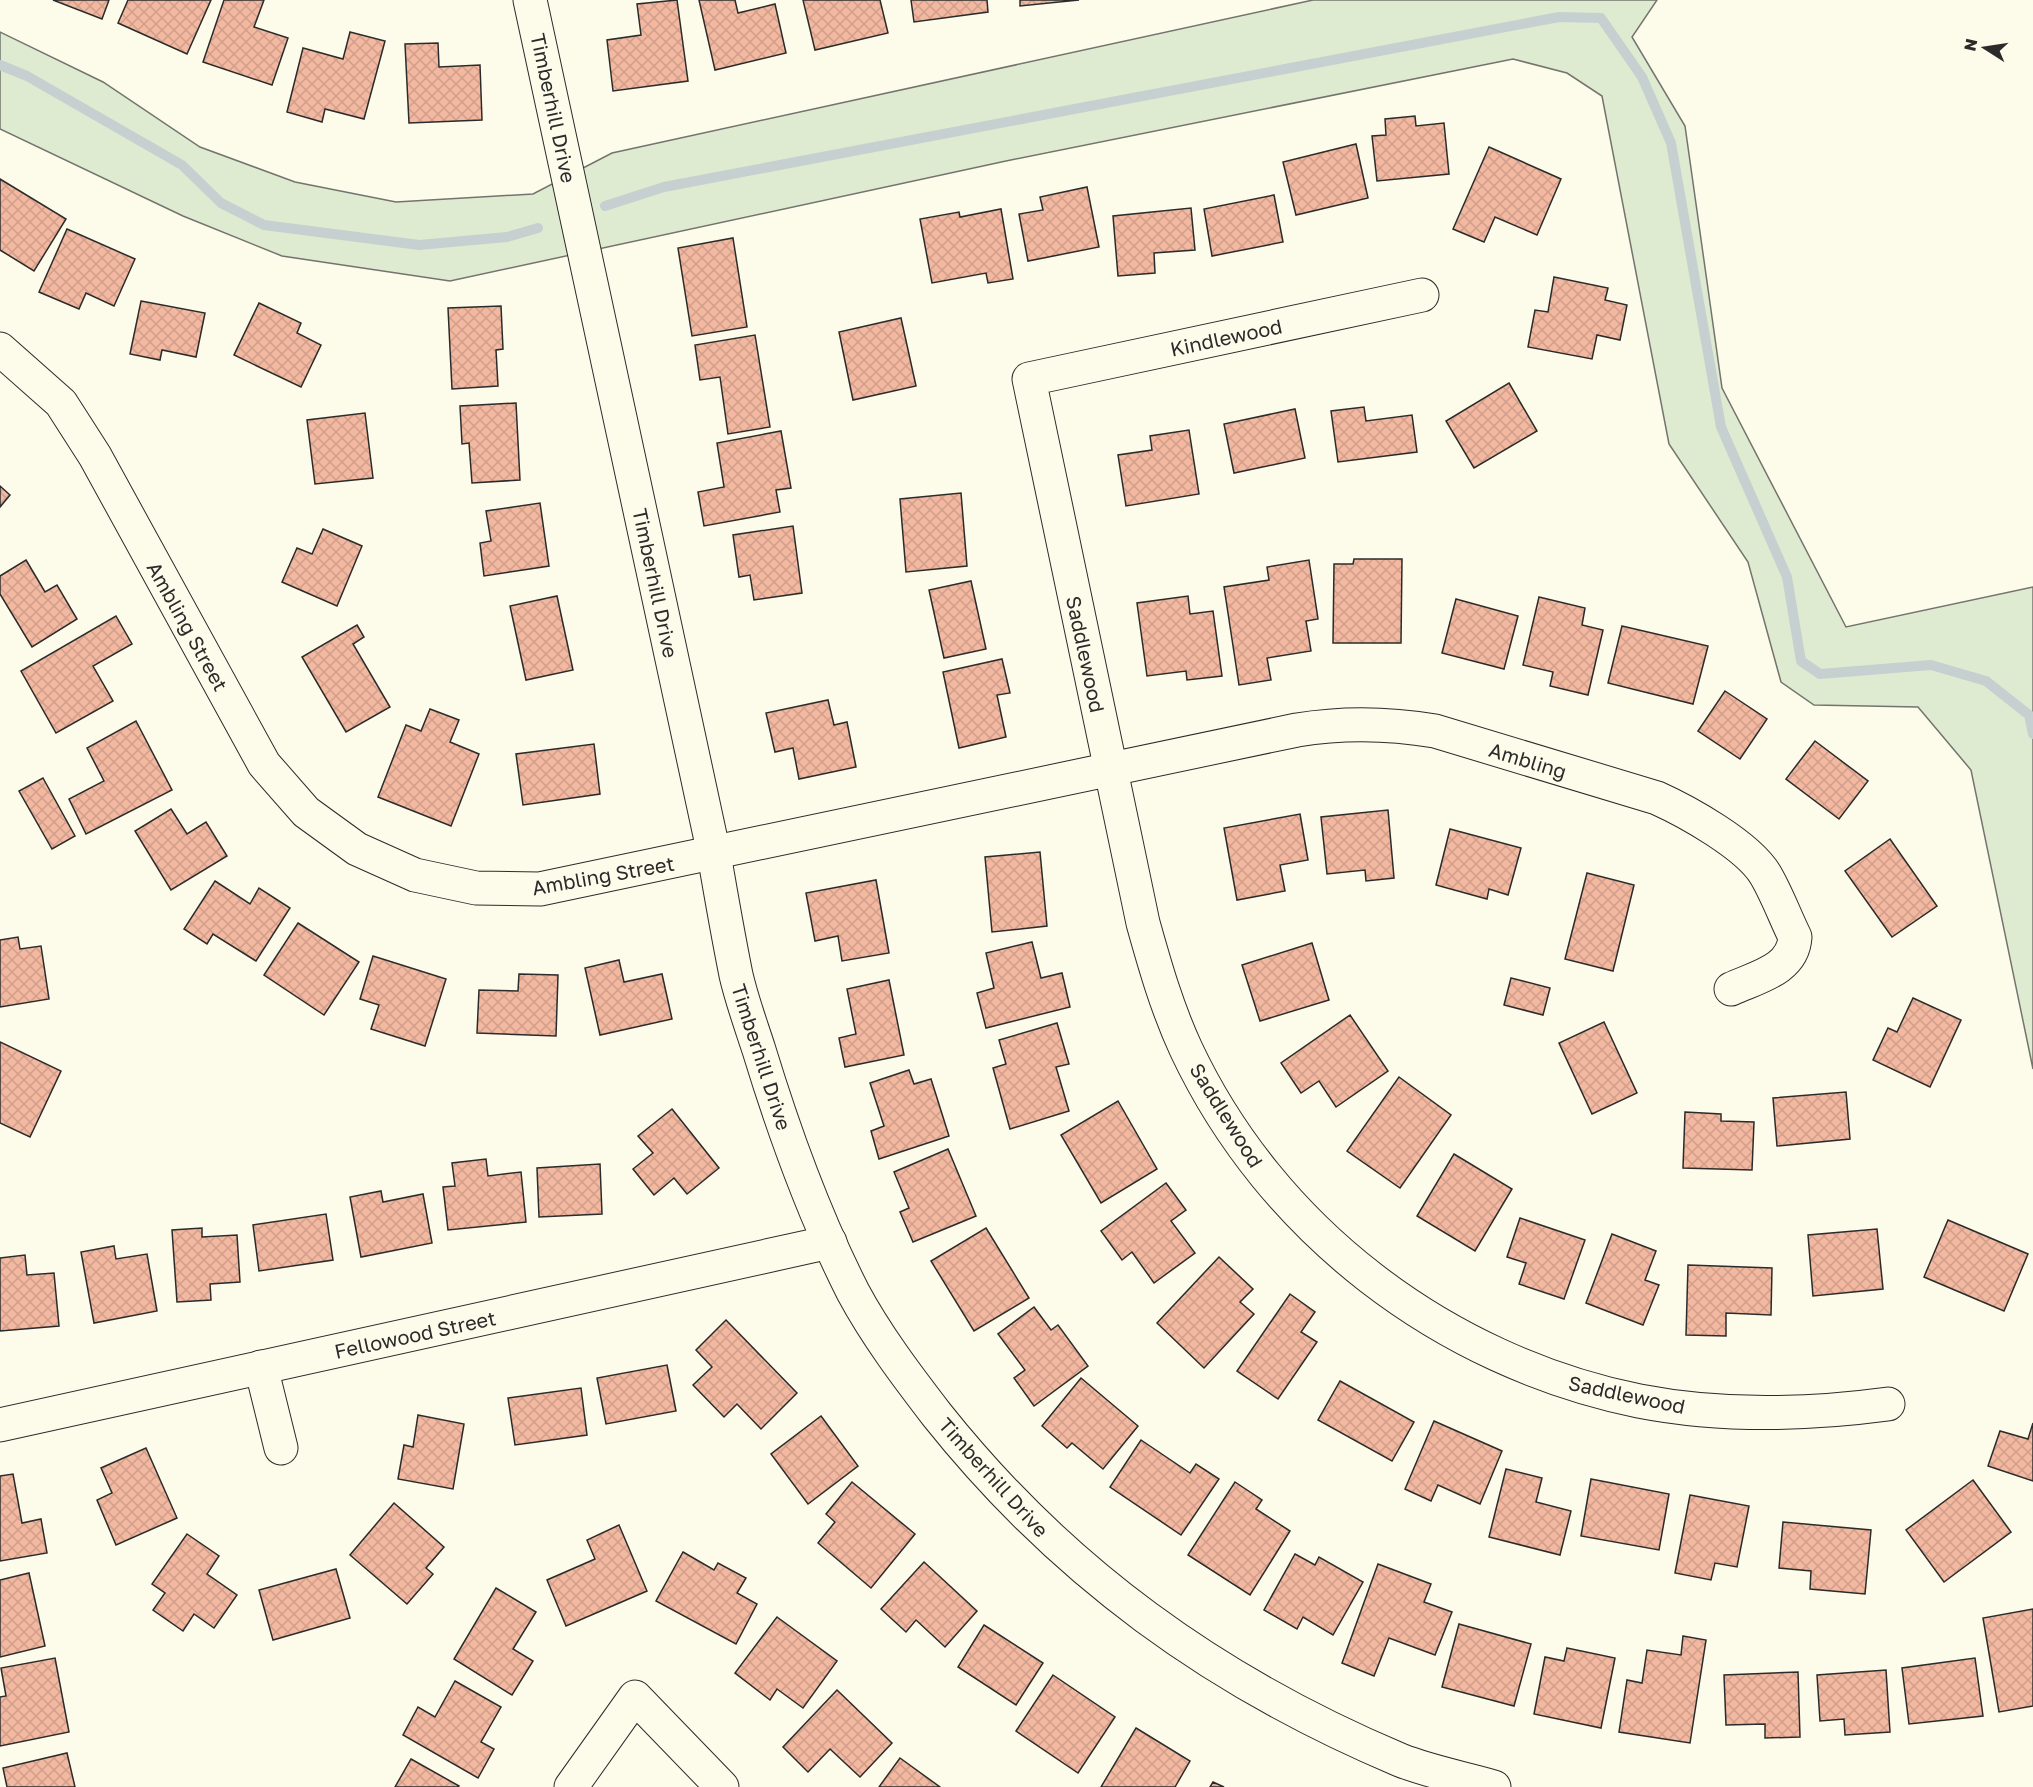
<svg xmlns="http://www.w3.org/2000/svg" width="2033" height="1787" viewBox="0 0 2033 1787" font-family="'Golos Text',sans-serif">
<defs>
<pattern id="building-cross-hatch" width="8" height="8" patternUnits="userSpaceOnUse" patternTransform="scale(1.5)"><rect width="8" height="8" fill="#f2b8a0"/><path d="M0 0l8 8M0 8l8-8" fill="none" stroke="#d09e8a"/></pattern>
</defs>
<rect width="100%" height="100%" fill="#fdfbea"/>
<polygon fill="#deebd1" stroke="#74746e" stroke-width="1.5" points="1313,0 1657,0 1632,37 1685,126 1722,388 1846,627 2033,587 2033,1069 1971,770 1918,707 1814,705 1781,682 1748,562 1669,444 1602,96 1567,73 1513,59 1006,161 450,281 282,256 183,216 0,129 0,32 103,82 200,147 295,182 396,202 533,194 612,153"/>
<g fill="none" stroke-linecap="round" stroke-linejoin="round">
<g stroke="#c7d0d0" stroke-width="10">
<polyline points="0,65 27,76 182,165 221,203 264,225 419,245 507,237 538,228"/>
<polyline points="605,206 664,187 1559,17 1601,18 1642,77 1671,143 1721,427 1787,577 1801,661 1820,674 1931,665 1986,681 2029,715 2033,734"/>
</g>
</g>
<g fill="url(#building-cross-hatch)" stroke="#2b2b2b" stroke-width="1.5">
<polygon points="53,0 109,0 102,19"/>
<polygon points="128,0 211,0 187,54 118,23"/>
<polygon points="224,0 264,0 254,27 288,38 272,85 203,62"/>
<polygon points="677,0 688,81 613,91 607,40 641,35 637,4"/>
<polygon points="699,0 735,0 738,13 775,4 786,53 715,70"/>
<polygon points="803,0 880,0 888,33 815,50"/>
<polygon points="911,0 987,0 988,12 914,22"/>
<polygon points="1020,0 1079,0 1020,6"/>
<polygon points="350,32 385,41 364,119 325,109 322,122 287,112 303,48 343,59"/>
<polygon points="438,43 439,67 480,65 482,120 409,123 405,44"/>
<polygon points="1415,116 1416,126 1444,123 1449,174 1377,181 1372,136 1386,135 1385,119"/>
<polygon points="1356,144 1368,198 1296,215 1283,162"/>
<polygon points="1489,147 1561,179 1537,235 1495,217 1484,242 1453,229"/>
<polygon points="0,179 66,219 34,271 0,250"/>
<polygon points="1087,187 1099,247 1028,261 1019,214 1043,210 1040,197"/>
<polygon points="1274,195 1283,242 1212,256 1204,209"/>
<polygon points="1191,208 1195,250 1154,253 1155,273 1118,276 1113,216"/>
<polygon points="1001,209 1013,279 988,283 986,273 932,283 920,219 959,212 960,217"/>
<polygon points="67,229 135,259 114,306 86,293 79,309 39,292"/>
<polygon points="733,238 747,327 692,336 678,248"/>
<polygon points="1554,277 1608,288 1605,300 1627,305 1620,340 1597,335 1592,359 1528,347 1535,310 1548,312"/>
<polygon points="141,301 205,313 196,357 162,350 160,360 130,354"/>
<polygon points="259,303 301,323 297,333 321,345 301,387 234,355"/>
<polygon points="501,306 503,349 496,350 498,386 452,389 448,308"/>
<polygon points="901,318 916,386 853,400 839,332"/>
<polygon points="755,335 770,427 728,434 720,377 700,380 695,345"/>
<polygon points="1509,383 1537,431 1474,468 1446,421"/>
<polygon points="516,403 520,480 472,483 469,443 462,444 460,406"/>
<polygon points="1364,407 1366,421 1412,415 1417,452 1338,462 1331,411"/>
<polygon points="1295,409 1305,458 1234,473 1224,424"/>
<polygon points="365,413 373,478 315,484 307,420"/>
<polygon points="1189,430 1199,494 1126,506 1118,455 1152,450 1150,436"/>
<polygon points="781,431 791,488 776,490 780,512 704,526 698,492 724,487 717,443"/>
<polygon points="0,486 10,495 0,507"/>
<polygon points="961,493 967,566 906,572 900,499"/>
<polygon points="540,503 549,566 484,576 480,543 491,541 486,511"/>
<polygon points="793,526 802,593 754,600 750,575 739,577 733,535"/>
<polygon points="323,529 362,546 337,606 282,582 297,548 312,554"/>
<polygon points="1354,559 1402,559 1401,643 1333,643 1334,564 1353,564"/>
<polygon points="26,560 45,592 57,585 77,619 32,647 0,594 0,576"/>
<polygon points="1309,560 1318,619 1306,621 1311,651 1267,658 1271,680 1239,685 1224,587 1269,580 1267,567"/>
<polygon points="971,581 986,649 944,658 929,590"/>
<polygon points="557,596 573,670 526,680 510,606"/>
<polygon points="1188,596 1190,614 1213,611 1222,676 1187,680 1186,671 1147,676 1137,603"/>
<polygon points="1539,597 1585,608 1582,625 1603,630 1588,695 1550,686 1553,672 1523,665"/>
<polygon points="1456,599 1518,616 1504,669 1442,653"/>
<polygon points="116,616 132,644 93,666 113,701 56,733 21,671"/>
<polygon points="357,625 364,637 353,644 390,707 346,732 302,657"/>
<polygon points="1622,626 1708,646 1693,704 1608,683"/>
<polygon points="1002,659 1010,693 997,695 1006,737 959,748 943,672"/>
<polygon points="1725,691 1767,719 1740,759 1698,731"/>
<polygon points="828,700 834,725 847,722 856,767 799,779 793,748 775,752 766,713"/>
<polygon points="430,709 459,720 450,742 479,754 451,826 378,797 406,725 421,731"/>
<polygon points="136,721 172,790 86,834 69,799 104,781 87,748"/>
<polygon points="1815,741 1868,781 1839,819 1786,779"/>
<polygon points="594,744 600,794 523,805 516,754"/>
<polygon points="43,778 75,836 52,849 19,791"/>
<polygon points="171,809 187,834 206,822 227,856 171,890 135,831"/>
<polygon points="1388,810 1394,878 1366,881 1365,870 1327,874 1321,817"/>
<polygon points="1300,814 1308,860 1280,865 1285,891 1237,900 1224,828"/>
<polygon points="1450,829 1521,848 1508,895 1489,889 1487,899 1436,885"/>
<polygon points="1890,839 1937,906 1892,937 1845,871"/>
<polygon points="1040,852 1047,926 992,932 985,857"/>
<polygon points="1587,873 1634,885 1613,971 1565,959"/>
<polygon points="876,880 889,953 842,961 838,936 815,941 806,893"/>
<polygon points="215,881 250,904 259,888 290,908 256,961 213,934 207,944 184,929"/>
<polygon points="298,923 359,962 324,1015 264,975"/>
<polygon points="18,937 20,949 41,946 49,999 0,1007 0,940"/>
<polygon points="1032,942 1041,978 1062,973 1070,1007 986,1028 977,993 994,988 986,953"/>
<polygon points="1312,943 1329,1000 1260,1021 1242,965"/>
<polygon points="373,956 446,979 425,1046 371,1029 379,1005 360,999"/>
<polygon points="619,960 624,982 662,974 672,1019 600,1035 585,968"/>
<polygon points="519,974 558,975 556,1036 477,1033 479,990 518,991"/>
<polygon points="1511,978 1550,988 1543,1015 1504,1005"/>
<polygon points="889,980 904,1055 845,1067 839,1038 856,1034 847,989"/>
<polygon points="1913,998 1961,1020 1930,1087 1873,1060 1888,1028 1897,1032"/>
<polygon points="1350,1015 1388,1071 1336,1107 1319,1081 1301,1093 1281,1063"/>
<polygon points="1604,1022 1637,1093 1592,1114 1559,1043"/>
<polygon points="1057,1023 1069,1064 1056,1067 1069,1111 1010,1129 993,1068 1006,1064 999,1040"/>
<polygon points="0,1042 61,1071 30,1137 0,1123"/>
<polygon points="909,1070 914,1084 931,1079 949,1136 879,1159 871,1131 884,1126 870,1083"/>
<polygon points="1399,1077 1451,1115 1400,1188 1347,1151"/>
<polygon points="1846,1092 1850,1139 1777,1146 1773,1098"/>
<polygon points="1118,1101 1157,1169 1101,1203 1061,1135"/>
<polygon points="672,1109 719,1168 687,1194 674,1178 654,1195 633,1169 653,1153 638,1136"/>
<polygon points="1685,1112 1721,1114 1721,1121 1754,1122 1752,1170 1683,1168"/>
<polygon points="948,1149 976,1216 913,1242 900,1212 909,1208 894,1172"/>
<polygon points="1454,1154 1512,1189 1475,1251 1417,1216"/>
<polygon points="486,1159 488,1176 521,1172 526,1222 448,1230 443,1187 455,1186 452,1163"/>
<polygon points="600,1164 602,1214 539,1217 537,1168"/>
<polygon points="1166,1183 1186,1210 1171,1221 1195,1253 1154,1283 1132,1252 1122,1260 1101,1231"/>
<polygon points="381,1191 383,1202 423,1194 432,1243 361,1257 350,1197"/>
<polygon points="326,1214 333,1260 259,1271 253,1225"/>
<polygon points="1520,1218 1585,1240 1564,1299 1519,1284 1526,1263 1507,1257"/>
<polygon points="1948,1220 2028,1254 2004,1311 1924,1277"/>
<polygon points="202,1228 202,1237 237,1235 240,1282 210,1284 211,1300 177,1302 172,1230"/>
<polygon points="986,1228 1029,1298 974,1331 931,1261"/>
<polygon points="1877,1229 1883,1289 1813,1296 1808,1235"/>
<polygon points="1612,1234 1656,1251 1645,1280 1659,1285 1643,1325 1586,1303"/>
<polygon points="114,1246 116,1259 147,1254 157,1311 94,1323 81,1252"/>
<polygon points="25,1255 27,1275 54,1273 59,1326 0,1331 0,1258"/>
<polygon points="1219,1257 1253,1289 1240,1302 1254,1314 1204,1368 1157,1323"/>
<polygon points="1688,1265 1772,1268 1771,1315 1726,1313 1726,1336 1686,1335"/>
<polygon points="1290,1294 1315,1312 1301,1332 1317,1342 1278,1399 1237,1371"/>
<polygon points="1034,1307 1051,1330 1058,1325 1088,1366 1034,1406 1014,1378 1025,1370 998,1334"/>
<polygon points="726,1320 797,1393 761,1429 737,1404 724,1417 693,1385 712,1367 696,1350"/>
<polygon points="667,1365 676,1411 606,1424 597,1378"/>
<polygon points="1081,1378 1138,1426 1103,1469 1072,1443 1067,1448 1042,1426"/>
<polygon points="1340,1381 1414,1422 1392,1461 1318,1420"/>
<polygon points="581,1388 587,1435 515,1445 508,1398"/>
<polygon points="418,1415 464,1424 453,1489 398,1479 404,1445 413,1447"/>
<polygon points="821,1416 858,1466 808,1504 771,1454"/>
<polygon points="1434,1421 1502,1451 1480,1504 1438,1485 1431,1501 1405,1489"/>
<polygon points="2033,1423 2033,1481 1988,1466 2000,1431 2028,1439"/>
<polygon points="1141,1440 1190,1473 1196,1464 1219,1479 1181,1535 1110,1487"/>
<polygon points="146,1448 177,1518 116,1545 97,1500 112,1493 101,1468"/>
<polygon points="1506,1469 1542,1478 1536,1502 1571,1511 1560,1555 1489,1537"/>
<polygon points="13,1474 22,1523 41,1519 47,1553 0,1561 0,1476"/>
<polygon points="1591,1479 1669,1494 1659,1550 1581,1536"/>
<polygon points="1973,1480 2011,1532 1944,1582 1906,1530"/>
<polygon points="852,1482 915,1534 871,1588 818,1543 835,1522 826,1514"/>
<polygon points="1235,1482 1262,1500 1256,1509 1290,1531 1250,1595 1188,1555"/>
<polygon points="1690,1495 1749,1506 1737,1567 1715,1563 1711,1580 1675,1573"/>
<polygon points="394,1503 444,1547 426,1568 433,1574 407,1604 350,1555"/>
<polygon points="1783,1522 1871,1530 1865,1594 1810,1589 1811,1571 1779,1568"/>
<polygon points="619,1525 647,1591 566,1626 547,1580 595,1559 587,1540"/>
<polygon points="187,1534 219,1556 207,1574 237,1595 214,1628 194,1614 183,1631 153,1610 165,1593 152,1584"/>
<polygon points="683,1552 714,1570 718,1563 746,1578 737,1593 757,1604 736,1644 656,1601"/>
<polygon points="1295,1554 1315,1565 1319,1557 1363,1582 1333,1635 1303,1617 1297,1629 1264,1610"/>
<polygon points="924,1562 977,1611 945,1647 916,1620 906,1632 881,1609"/>
<polygon points="1378,1564 1431,1584 1424,1602 1452,1612 1435,1655 1389,1638 1374,1676 1342,1663"/>
<polygon points="336,1569 350,1618 273,1640 259,1590"/>
<polygon points="29,1573 45,1646 0,1657 0,1580"/>
<polygon points="496,1588 536,1612 513,1649 533,1661 512,1695 454,1659"/>
<polygon points="2033,1609 2033,1706 1999,1712 1983,1618"/>
<polygon points="777,1617 837,1661 803,1708 777,1689 770,1700 735,1673"/>
<polygon points="1459,1624 1531,1644 1514,1706 1442,1687"/>
<polygon points="984,1625 1043,1663 1016,1705 958,1667"/>
<polygon points="1683,1636 1706,1640 1690,1743 1619,1732 1627,1680 1642,1683 1647,1650 1681,1655"/>
<polygon points="1567,1648 1615,1658 1601,1728 1534,1714 1545,1657 1564,1661"/>
<polygon points="55,1658 69,1732 0,1746 0,1697 6,1696 1,1668"/>
<polygon points="1975,1658 1983,1716 1909,1724 1902,1668"/>
<polygon points="1886,1670 1890,1732 1845,1735 1844,1719 1820,1721 1817,1675"/>
<polygon points="1798,1672 1800,1737 1765,1738 1765,1724 1726,1725 1724,1675"/>
<polygon points="1053,1675 1115,1717 1078,1773 1016,1731"/>
<polygon points="455,1681 501,1707 481,1742 494,1749 478,1778 403,1735 418,1707 435,1717"/>
<polygon points="837,1690 892,1743 860,1777 830,1749 808,1772 783,1747"/>
<polygon points="1136,1728 1190,1761 1175,1787 1101,1787"/>
<polygon points="67,1753 75,1787 7,1787 3,1768"/>
<polygon points="900,1758 940,1787 879,1787"/>
<polygon points="411,1759 459,1786 458,1787 395,1787"/>
<polygon points="1213,1782 1224,1787 1210,1787"/>
</g>
<g fill="none" stroke-linecap="round" stroke-linejoin="round">
<defs>
<g id="minor">
<path d="M 530,0 L 714,854 C 721,895 728,935 736,975 C 742,1001 751,1025 759,1050 C 784,1132 814,1215 853,1292 C 876,1335 907,1376 937,1415 C 1062,1572 1215,1682 1400,1760 C 1430,1772 1463,1778 1494,1787"/>
<path d="M 1422,295 L 1029,379 L 1143,923 C 1155,966 1167,1008 1186,1049 C 1271,1230 1443,1361 1639,1401 C 1721,1417 1806,1415 1888,1404"/>
<path d="M 0,349 L 61,403 L 95,456 L 264,764 L 306,812 L 357,849 L 415,875 L 476,888 L 540,889 L 1297,730 C 1345,722 1388,723 1435,731 L 1657,798 C 1688,812 1747,845 1765,874 C 1777,894 1785,917 1795,937 C 1793,970 1757,977 1731,989"/>
<polyline points="261,1367 281,1448"/>
<polyline points="0,1425 830,1242"/>
<polyline points="571,1787 635,1697 722,1787"/>
</g>
</defs>
<use href="#minor" stroke="#2b2b2b" stroke-width="35"/>
<use href="#minor" stroke="#fdfbea" stroke-width="33"/>
</g>
<g text-anchor="middle" dominant-baseline="central" stroke-width="4.5" stroke-linejoin="round" paint-order="stroke">
<g font-size="20" fill="#2b2b2b" stroke="#fdfbea">
<text transform="translate(554 108) rotate(78)">Timberhill Drive</text>
<text transform="translate(1226 337) rotate(-12)">Kindlewood</text>
<text transform="translate(656 583) rotate(78)">Timberhill Drive</text>
<text transform="translate(188 626) rotate(61)">Ambling Street</text>
<text transform="translate(1086 654) rotate(78)">Saddlewood</text>
<text transform="translate(1528 760) rotate(17)">Ambling</text>
<text transform="translate(603 875) rotate(-10)">Ambling Street</text>
<text transform="translate(762 1057) rotate(72)">Timberhill Drive</text>
<text transform="translate(1227 1115) rotate(58)">Saddlewood</text>
<text transform="translate(415 1334) rotate(-12)">Fellowood Street</text>
<text transform="translate(1627 1394) rotate(12)">Saddlewood</text>
<text transform="translate(994 1477) rotate(48)">Timberhill Drive</text>
</g>
</g>
<g transform="translate(1985 48) rotate(282)" stroke="#fdfbea" stroke-width="4.5" paint-order="stroke">
<path d="M0-4.5L10 22L0 15L-10 22Z" fill="#2b2b2b"/>
<text y="-9" font-size="16" font-weight="bold" text-anchor="middle" fill="#2b2b2b">N</text>
</g>
</svg>
